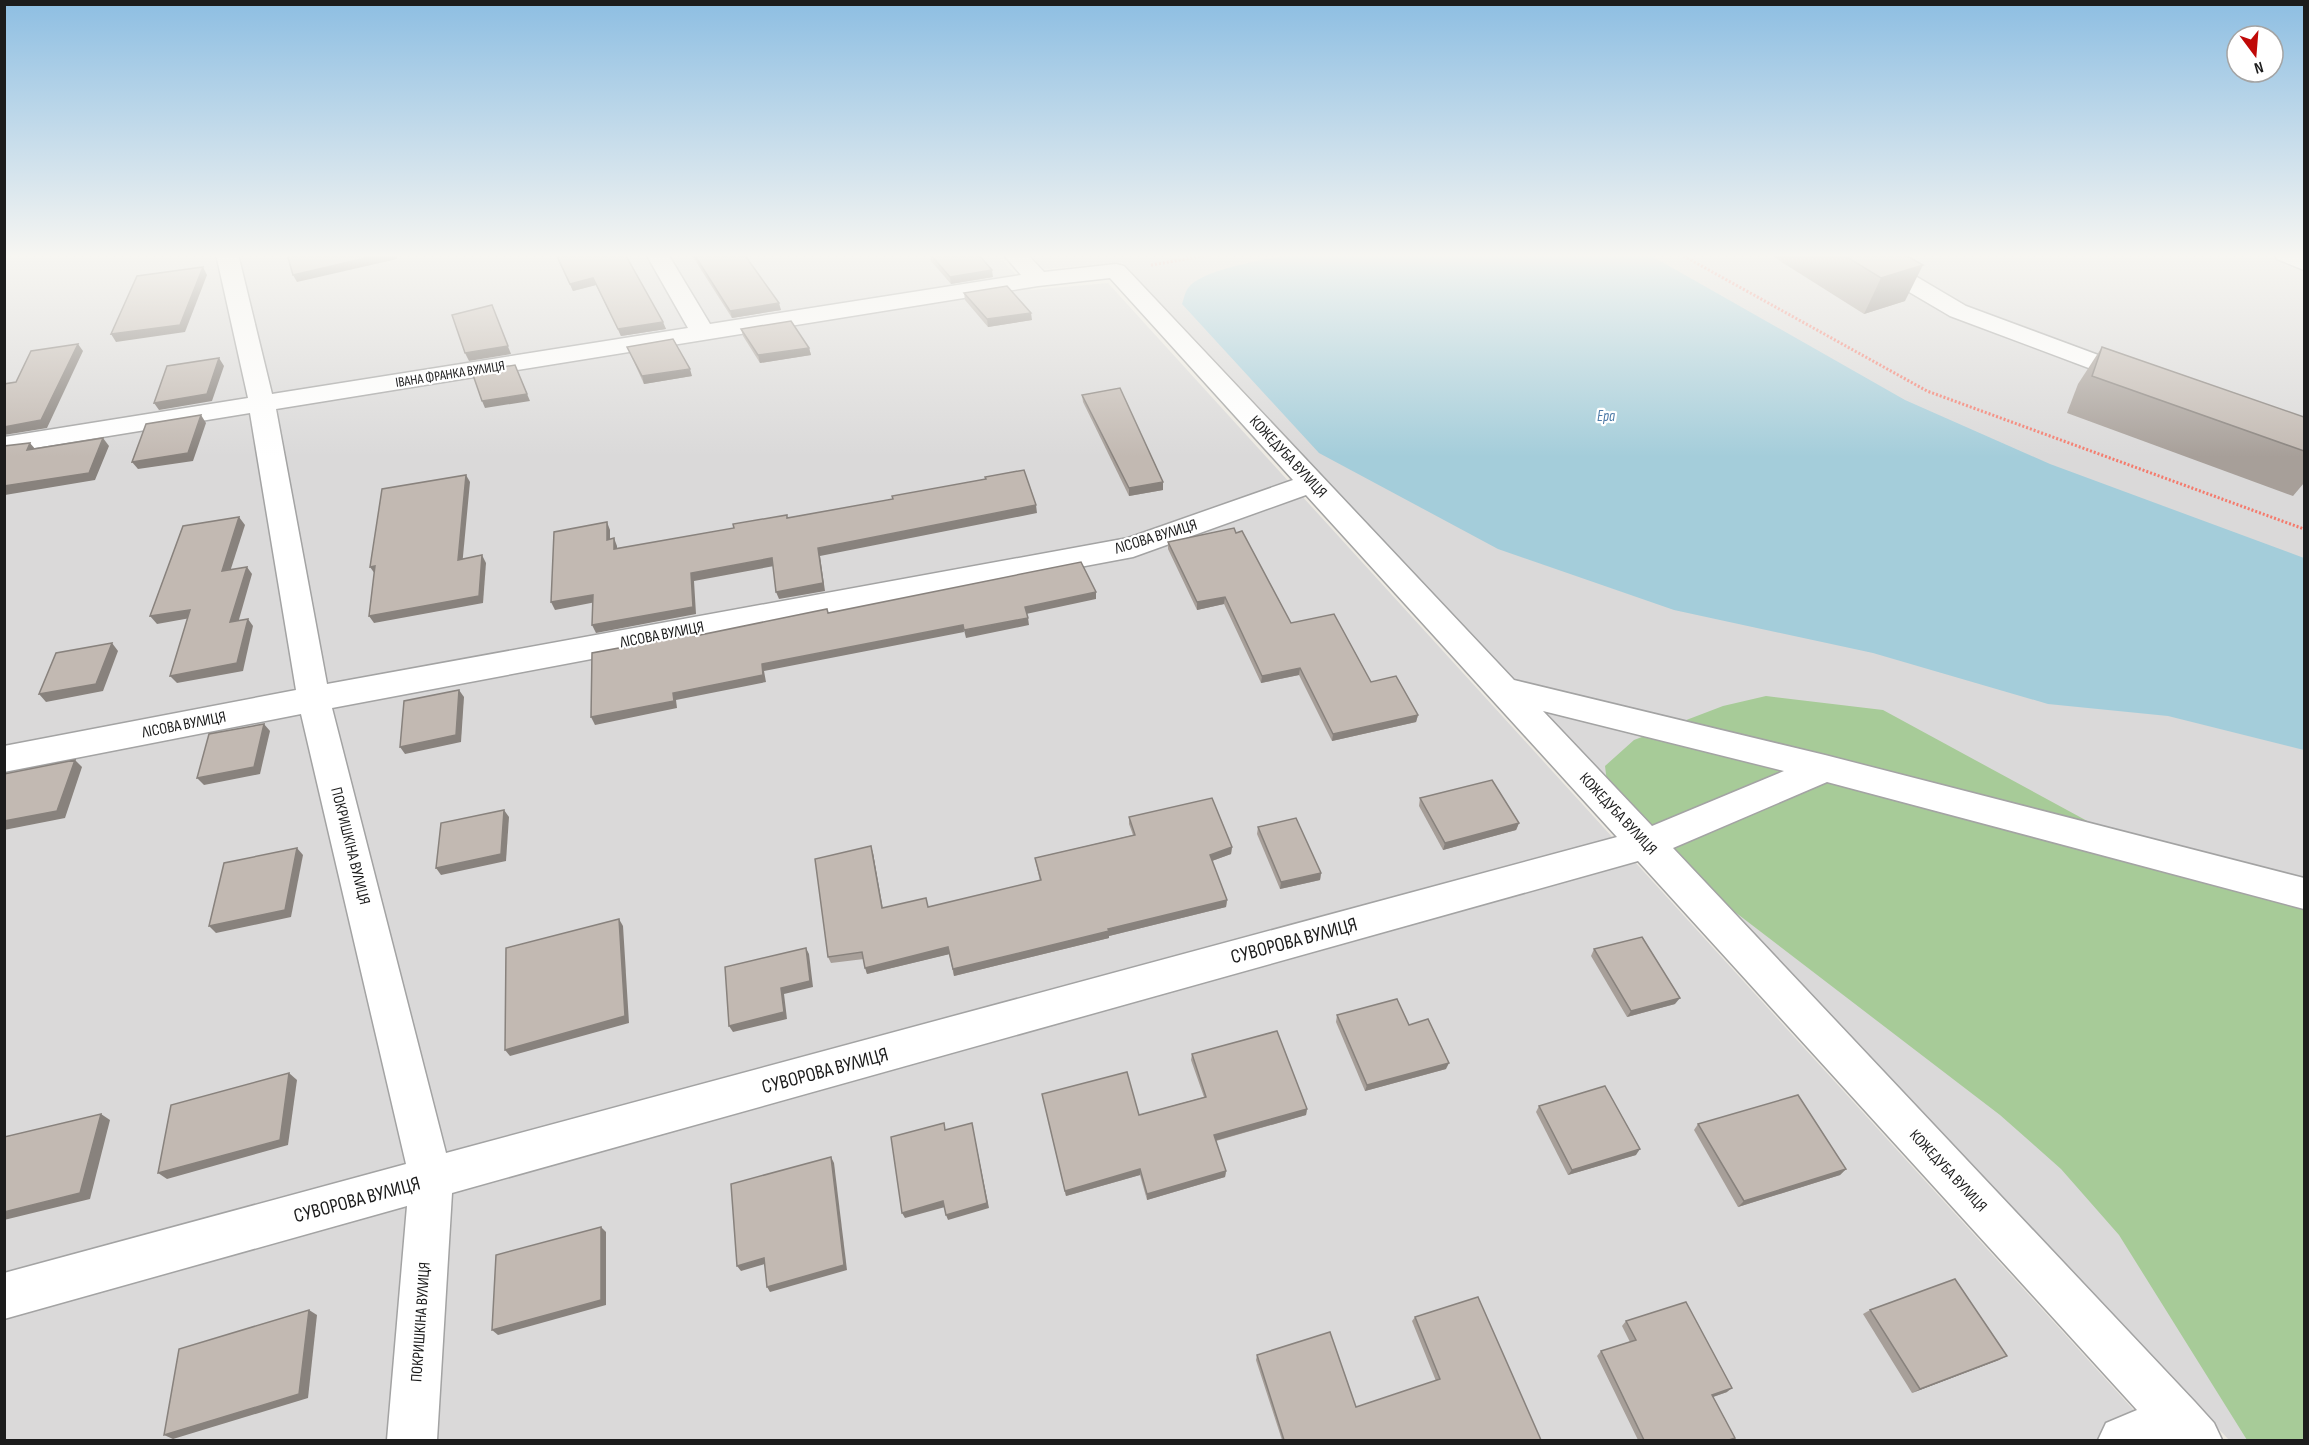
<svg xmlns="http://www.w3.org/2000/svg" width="2309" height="1445" viewBox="0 0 2309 1445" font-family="'Sofia Sans Condensed',sans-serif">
<rect width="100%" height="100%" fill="#edeae2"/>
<g fill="#dad9d9">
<polygon points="5,254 996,254 1031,290 1108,283 2161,1440 5,1440"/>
<polygon points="1029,254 2304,254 2304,1440 2229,1440 1122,262 1044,269"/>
</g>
<polygon fill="#a7cb98" points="1766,696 1883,710 2113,835 2242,884 2304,890 2304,1440 2247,1440 2119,1235 2061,1169 2000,1115 1646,844 1610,806 1605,766 1634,740 1723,706"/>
<path fill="#a4cdda" d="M 1295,254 L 1648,254 L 1905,400 L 2050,464 L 2304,558 L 2304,750 L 2168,716 L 2048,704 L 1873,653 L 1674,610 L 1498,549 L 1319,453 L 1182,304 C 1184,299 1185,291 1189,287 C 1203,269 1271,258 1295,254 Z"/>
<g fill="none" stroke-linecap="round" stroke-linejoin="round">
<defs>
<g id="minor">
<path d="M 216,254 L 238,254 L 272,394 L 688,328 L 646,254 L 668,254 L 710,324 L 1021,275 L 1003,254 L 1027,254 L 1044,272 L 1116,264 L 1124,266 L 1514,680 L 1825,755 L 2304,878 L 2304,909 L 1827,782 L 1673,848 L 2195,1402 L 2214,1423 L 2222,1440 L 2098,1440 L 2106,1423 L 2137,1410 L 1638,861 L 452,1193 L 437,1440 L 387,1440 L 407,1206 L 4,1319 L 4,1273 L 406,1164 L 301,714 L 4,772 L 4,746 L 296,690 L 250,413 L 4,453 L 4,437 L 248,398 ZM 1110,278 L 1293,480 L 1128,538 L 327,684 L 276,409 L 1038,286 ZM 1306,495 L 1617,837 L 446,1153 L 332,708 L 1133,557 ZM 1543,711 L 1784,771 L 1652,826 Z"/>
<polygon points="1850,254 1878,254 1966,306 2144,372 2148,377 2144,382 2135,385 2126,382 1950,316 1853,259"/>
<polygon points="2274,254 2304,255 2304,270 2277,259"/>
</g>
</defs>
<use href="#minor" stroke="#a3a3a3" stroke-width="3"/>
<g stroke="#f47b6d" stroke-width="3" stroke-dasharray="2 2" stroke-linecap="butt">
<polyline points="1680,254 1927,391 2304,529"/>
<polyline points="1151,265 1216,254"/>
</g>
<use href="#minor" fill="#fff" fill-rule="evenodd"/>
</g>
<g fill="#a79f99">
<polygon points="555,254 625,254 666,329 621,336 596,285 573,291"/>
<polygon points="691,254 744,254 781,310 732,318"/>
<polygon points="930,254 993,277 951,284 931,261"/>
<polygon points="1769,254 1904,254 1905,301 1864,314"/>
<polygon points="964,293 1032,320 988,327 965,300"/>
<polygon points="741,329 809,348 811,355 760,363 743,336"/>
<polygon points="627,347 692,376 644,384"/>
<polygon points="2102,347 2304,417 2304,483 2293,496 2067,413 2078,384"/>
<polygon points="1082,395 1163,482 1163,490 1129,496 1083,402"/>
<polygon points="1168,542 1291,623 1418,715 1416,722 1332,741 1299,675 1261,683 1224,604 1197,610 1168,549"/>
<polygon points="1420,798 1519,823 1516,830 1443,850 1419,806"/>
<polygon points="1129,817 1232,847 1231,854 1212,861 1227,900 1226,907 1109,936 1109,938 954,976 949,954 867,974 864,959 831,963 828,957 873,853 882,908 928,907 1040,881 1035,858 1133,835 1129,824"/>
<polygon points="1258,827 1321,873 1320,880 1280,889 1257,834"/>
<polygon points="1594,949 1675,1004 1627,1017 1591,956"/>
<polygon points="1337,1015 1446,1069 1365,1091 1336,1022"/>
<polygon points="1192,1054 1307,1109 1306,1115 1216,1141 1226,1171 1225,1177 1147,1200 1140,1175 1066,1196 1042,1094 1139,1115 1204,1097 1191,1060"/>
<polygon points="1539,1106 1636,1155 1568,1175 1536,1112"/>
<polygon points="1698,1124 1846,1169 1840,1175 1738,1207 1694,1130"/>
<polygon points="1870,1310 1999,1360 1912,1393 1863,1314"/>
<polygon points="1415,1317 1541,1440 1282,1440 1256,1360 1257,1355 1356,1407 1436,1381 1412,1321"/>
<polygon points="1626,1321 1727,1392 1713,1397 1732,1440 1638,1440 1597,1356 1601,1351 1630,1342 1622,1326"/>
</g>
<g fill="#88827d">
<polygon points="383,254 396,254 397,259 297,282 293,275"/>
<polygon points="1923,265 1905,301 1864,314 1881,278"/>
<polygon points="203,267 207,275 185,332 116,342 111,334"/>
<polygon points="992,270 993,277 951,284 950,277"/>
<polygon points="593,278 596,285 573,291 570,284"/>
<polygon points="779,303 781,310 732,318 730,311"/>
<polygon points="492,305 511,354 469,361 465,353"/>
<polygon points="1031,313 1032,320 988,327 987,319"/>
<polygon points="663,322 666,329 621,336 618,329"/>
<polygon points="78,344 83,351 47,428 4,435 4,427"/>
<polygon points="809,348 811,355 760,363 758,355"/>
<polygon points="219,358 224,366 212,401 159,410 154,403"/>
<polygon points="515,365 530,401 485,408 482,401"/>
<polygon points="690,369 692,376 644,384 642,376"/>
<polygon points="201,415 206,423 193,461 138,469 132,462"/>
<polygon points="103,438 109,446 95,480 5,495 4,496 4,486"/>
<polygon points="30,443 36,450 27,450"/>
<polygon points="466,475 470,482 462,567 458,560"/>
<polygon points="1163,482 1163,490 1129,496 1129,488"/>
<polygon points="1036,505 1037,513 820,556 825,591 779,599 776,592 818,548"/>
<polygon points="239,517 245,525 228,578 222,571"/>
<polygon points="607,522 610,530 610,547 607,540"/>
<polygon points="614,538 617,546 617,557 614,549"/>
<polygon points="482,555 486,563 483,603 374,623 369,616"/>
<polygon points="772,558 774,566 694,581 696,614 596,633 592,625 691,573"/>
<polygon points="375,566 375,574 370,567"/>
<polygon points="247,567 252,574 236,630 230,622"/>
<polygon points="1096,592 1096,599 1026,614 1025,607"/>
<polygon points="593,595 596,602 555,610 551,602"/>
<polygon points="1225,597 1224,604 1197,610 1197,602"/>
<polygon points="190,610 196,617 157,624 150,616"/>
<polygon points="1028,618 1029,625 966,638 964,630"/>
<polygon points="248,619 253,626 243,671 177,683 170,676"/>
<polygon points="963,625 964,632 764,671 766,682 676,700 677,708 595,725 591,717 673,693 762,664"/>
<polygon points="112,643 118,651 103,691 46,702 39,694"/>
<polygon points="1300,668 1299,675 1261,683 1262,676"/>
<polygon points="459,690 464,697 461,742 405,754 400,747"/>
<polygon points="1418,715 1416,722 1332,741 1333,734"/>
<polygon points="264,724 270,731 260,774 204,785 197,778"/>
<polygon points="75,760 82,767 65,818 4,830 4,821"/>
<polygon points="504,810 509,817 506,861 441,875 436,868"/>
<polygon points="1519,823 1516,830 1443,850 1445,843"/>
<polygon points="871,846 873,853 884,915 882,908"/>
<polygon points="1232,847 1231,854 1209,862 1210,855"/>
<polygon points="297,848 303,855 291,917 216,933 209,926"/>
<polygon points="1321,873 1320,880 1280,889 1281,882"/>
<polygon points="1227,900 1226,907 1109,936 1109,938 954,976 953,969 1108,929"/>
<polygon points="619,919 623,926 629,1023 510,1056 505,1050"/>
<polygon points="948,947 950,954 867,974 865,968"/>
<polygon points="806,948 809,954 813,987 784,994 787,1019 733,1032 729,1026 781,988"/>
<polygon points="1680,998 1675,1004 1627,1017 1631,1011"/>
<polygon points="1449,1063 1446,1069 1365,1091 1367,1085"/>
<polygon points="289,1073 297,1080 288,1145 167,1179 158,1173"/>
<polygon points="1307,1109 1306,1115 1214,1141 1214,1135"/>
<polygon points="101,1114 110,1120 90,1199 4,1220 4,1212"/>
<polygon points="973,1129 989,1208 948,1220 946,1215"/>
<polygon points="1640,1149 1636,1155 1568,1175 1572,1170"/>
<polygon points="831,1157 834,1163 847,1270 770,1292 767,1287"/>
<polygon points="1140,1169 1140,1175 1066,1196 1065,1191"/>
<polygon points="1846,1169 1840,1175 1738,1207 1744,1201"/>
<polygon points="1226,1171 1225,1177 1147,1200 1147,1194"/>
<polygon points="943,1201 945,1207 905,1218 902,1213"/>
<polygon points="601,1227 606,1232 606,1305 498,1335 492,1330"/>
<polygon points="764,1258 768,1263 741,1271 737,1266"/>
<polygon points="309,1310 317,1315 308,1398 173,1439 164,1435"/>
<polygon points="2007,1356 1999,1360 1912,1393 1920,1389"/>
<polygon points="1732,1388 1727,1392 1707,1399 1712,1395"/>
</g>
<g fill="#c2b9b2" stroke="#88827d" stroke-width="1.5">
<polygon points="287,254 383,254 293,275"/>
<polygon points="556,254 625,254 663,322 618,329 593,278 570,284"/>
<polygon points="694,254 744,254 779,303 730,311"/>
<polygon points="930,254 978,254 992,270 950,277"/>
<polygon points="1842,254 1904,254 1923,265 1881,278"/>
<polygon points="203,267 180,325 111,334 137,276"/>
<polygon points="1007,286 1031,313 987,319 964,293"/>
<polygon points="492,305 508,346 465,353 452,315"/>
<polygon points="791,321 809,348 758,355 741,329"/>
<polygon points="673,339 690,369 642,376 627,347"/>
<polygon points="78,344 41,420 4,427 4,384 16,382 31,351"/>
<polygon points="2102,347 2304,417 2304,451 2092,376"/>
<polygon points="219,358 207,394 154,403 167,366"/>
<polygon points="515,365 527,394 482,401 472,372"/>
<polygon points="1120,388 1163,482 1129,488 1082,395"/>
<polygon points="201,415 188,453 132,462 146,424"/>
<polygon points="103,438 89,473 4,486 4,446 30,443 27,450"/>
<polygon points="1024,470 1036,505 818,548 823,583 776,592 772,558 691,573 693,607 592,625 593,595 551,602 554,532 607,522 607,540 614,538 614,549 734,528 733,524 787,515 787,518 893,499 892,496 986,479 985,477"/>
<polygon points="466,475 458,560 482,555 479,596 369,616 375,566 370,567 382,489"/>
<polygon points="239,517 222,571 247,567 230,622 248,619 237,663 170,676 190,610 150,616 183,526"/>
<polygon points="1234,528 1236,533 1242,531 1291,623 1334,614 1371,682 1396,676 1418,715 1333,734 1300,668 1262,676 1225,597 1197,602 1168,542"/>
<polygon points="1081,562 1096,592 1025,607 1028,618 964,630 963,625 762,664 763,675 673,693 674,701 591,717 592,653 695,634 695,636 827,609 828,613"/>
<polygon points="112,643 96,684 39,694 56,653"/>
<polygon points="459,690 456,735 400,747 404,701"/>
<polygon points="264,724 254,767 197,778 209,734"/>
<polygon points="75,760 57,811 4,821 4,774"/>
<polygon points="1492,780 1519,823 1445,843 1420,798"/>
<polygon points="1212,798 1232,847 1210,855 1227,900 1108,929 1109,931 953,969 948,947 865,968 862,952 828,957 815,859 871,846 882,908 926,898 928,907 1041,880 1035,858 1135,835 1129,817"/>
<polygon points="504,810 501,854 436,868 441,823"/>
<polygon points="1296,818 1321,873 1281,882 1258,827"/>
<polygon points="297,848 285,910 209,926 224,863"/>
<polygon points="619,919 625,1016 505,1050 506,948"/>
<polygon points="1642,937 1680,998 1631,1011 1594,949"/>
<polygon points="806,948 810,981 781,988 784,1012 729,1026 725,967"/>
<polygon points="1397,999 1409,1025 1428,1019 1449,1063 1367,1085 1337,1015"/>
<polygon points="1277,1031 1307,1109 1214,1135 1226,1171 1147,1194 1140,1169 1065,1191 1042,1094 1127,1072 1139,1115 1206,1097 1192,1054"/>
<polygon points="289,1073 280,1140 158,1173 171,1105"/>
<polygon points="1605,1086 1640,1149 1572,1170 1539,1106"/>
<polygon points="1798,1095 1846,1169 1744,1201 1698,1124"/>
<polygon points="101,1114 80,1193 4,1212 4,1137"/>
<polygon points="944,1123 945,1130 972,1123 987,1203 946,1215 943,1201 902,1213 891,1137"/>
<polygon points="831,1157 844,1265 767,1287 764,1258 737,1266 731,1184"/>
<polygon points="601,1227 601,1300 492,1330 496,1255"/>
<polygon points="1955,1279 2007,1356 1920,1389 1870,1310"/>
<polygon points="1478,1297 1541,1440 1284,1440 1257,1355 1330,1332 1356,1407 1440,1379 1415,1317"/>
<polygon points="1686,1302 1732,1388 1712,1395 1735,1438 1729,1440 1644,1440 1601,1351 1636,1340 1626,1321"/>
<polygon points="309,1310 299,1394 164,1435 179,1349"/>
</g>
<linearGradient id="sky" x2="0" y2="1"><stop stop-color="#8dbee2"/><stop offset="0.56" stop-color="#f7f6f2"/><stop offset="1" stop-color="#f7f6f2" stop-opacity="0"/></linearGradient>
<rect width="2309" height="457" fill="url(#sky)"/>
<g text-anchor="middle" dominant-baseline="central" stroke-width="4.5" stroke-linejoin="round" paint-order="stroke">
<g font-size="14" fill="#1c1c1c" stroke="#fff">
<text transform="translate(450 374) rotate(-9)">ІВАНА ФРАНКА ВУЛИЦЯ</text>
</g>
<g font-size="15" font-style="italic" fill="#4d7aa7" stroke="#fff">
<text x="1606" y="416">Ера</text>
</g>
<g font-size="16" fill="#1c1c1c" stroke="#fff">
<text transform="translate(1288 457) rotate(47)">КОЖЕДУБА ВУЛИЦЯ</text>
<text transform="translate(1156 537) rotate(-17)">ЛІСОВА ВУЛИЦЯ</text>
<text transform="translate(662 635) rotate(-11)">ЛІСОВА ВУЛИЦЯ</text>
<text transform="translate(184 725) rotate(-11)">ЛІСОВА ВУЛИЦЯ</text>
<text transform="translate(1618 814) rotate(47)">КОЖЕДУБА ВУЛИЦЯ</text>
<text transform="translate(350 846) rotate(76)">ПОКРИШКІНА ВУЛИЦЯ</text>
<text transform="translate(1948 1171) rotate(47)">КОЖЕДУБА ВУЛИЦЯ</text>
<text transform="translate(421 1322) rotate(-86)">ПОКРИШКІНА ВУЛИЦЯ</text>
</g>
<g font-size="20" fill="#1c1c1c" stroke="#fff">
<text transform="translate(1294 941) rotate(-15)">СУВОРОВА ВУЛИЦЯ</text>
<text transform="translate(825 1071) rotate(-15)">СУВОРОВА ВУЛИЦЯ</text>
<text transform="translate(357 1200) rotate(-15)">СУВОРОВА ВУЛИЦЯ</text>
</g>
</g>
<rect width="2309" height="1445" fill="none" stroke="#1c1c1c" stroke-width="12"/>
<g transform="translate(2255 54) rotate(164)"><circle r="28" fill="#ffffff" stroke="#a4a4a4" stroke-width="1.5"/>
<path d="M0-4.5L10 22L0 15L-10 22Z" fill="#c00908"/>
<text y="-9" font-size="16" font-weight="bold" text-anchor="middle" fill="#1c1c1c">N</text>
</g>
</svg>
